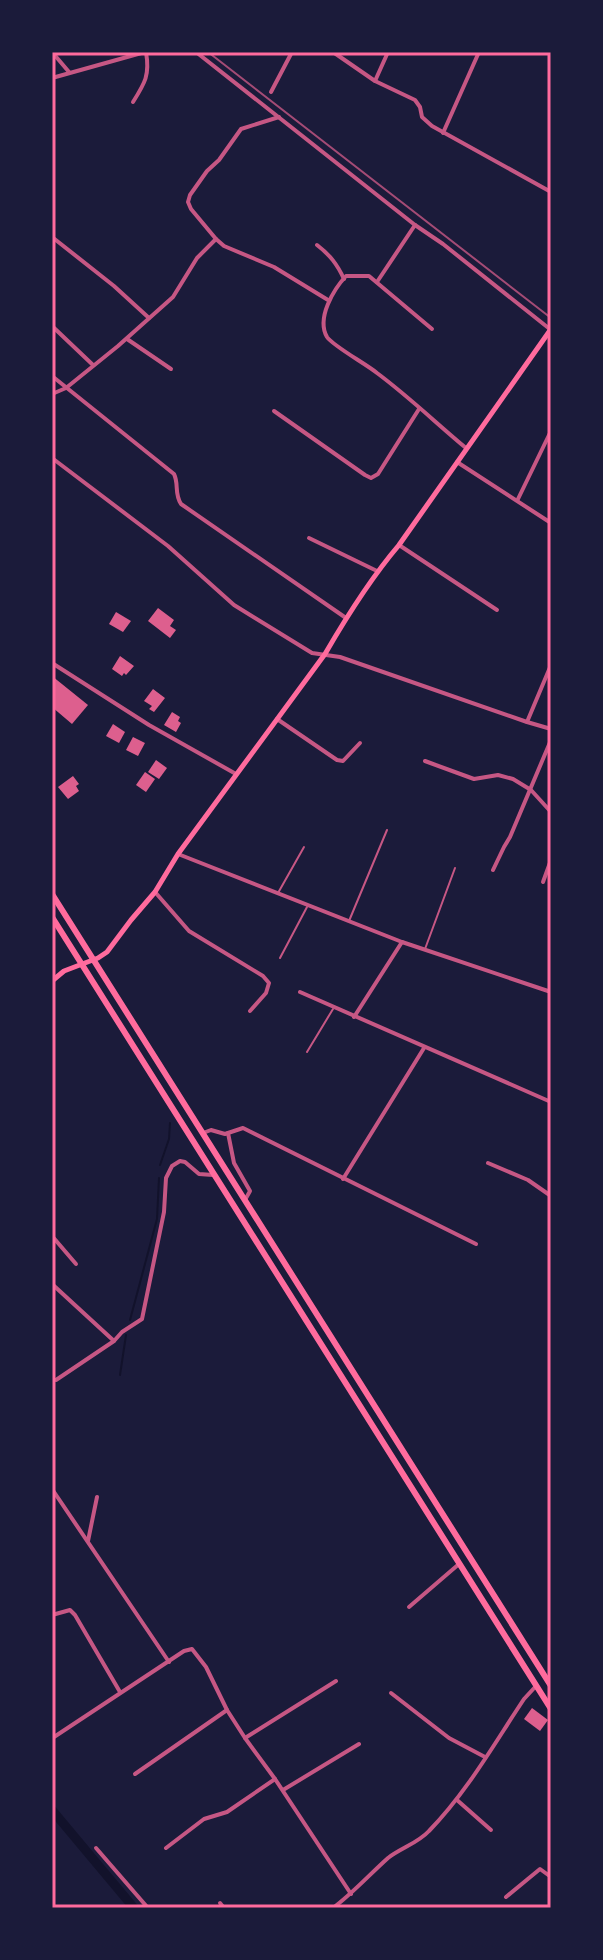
<svg xmlns="http://www.w3.org/2000/svg" width="603" height="1960" viewBox="0 0 603 1960" font-family="'Sofia Sans Condensed',sans-serif">
<rect width="100%" height="100%" fill="#1b1b3a"/>
<g fill="none" stroke-linecap="round" stroke-linejoin="round">
<g stroke="#12122b" stroke-width="2">
<polyline points="160,1165 169,1139 170,1123"/>
<polyline points="130,1320 157,1219 159,1178"/>
<polyline points="120,1375 126,1335"/>
</g>
<polyline stroke="#12122b" stroke-width="9" points="52,1810 134,1908"/>
</g>
<g fill="#dd5f8e">
<polygon points="158,608 174,620 170,626 176,630 170,638 148,621"/>
<polygon points="116,612 131,621 123,632 109,624"/>
<polygon points="120,656 134,666 126,675 124,673 122,676 112,669"/>
<polygon points="52,676 88,705 72,724 52,707"/>
<polygon points="153,689 165,698 154,712 149,709 152,706 144,701"/>
<polygon points="172,712 180,717 178,721 181,723 176,732 164,725"/>
<polygon points="113,724 125,732 119,743 106,736"/>
<polygon points="133,737 145,743 138,756 126,750"/>
<polygon points="156,760 167,768 159,779 148,772"/>
<polygon points="145,772 155,779 146,792 136,785"/>
<polygon points="73,776 79,784 76,786 79,791 68,799 58,787"/>
<polygon points="532,1708 548,1720 540,1731 524,1719"/>
</g>
<g fill="none" stroke-linecap="round" stroke-linejoin="round">
<g stroke="#c65784" stroke-width="2">
<polyline points="278,893 304,847"/>
<polyline points="349,921 387,830"/>
<polyline points="425,949 455,868"/>
<polyline points="280,958 307,907"/>
<polyline points="307,1052 333,1009"/>
</g>
<g stroke="#c65784" stroke-width="4">
<polyline points="52,52 69,72"/>
<polyline points="196,52 415,225 443,244 551,330"/>
<polyline points="333,52 375,81 415,100 420,107 422,117 432,126 551,192"/>
<polyline points="52,78 145,52"/>
<polyline points="375,81 388,52"/>
<polyline points="271,92 292,52"/>
<path d="M 133,102 C 145,83 150,75 146,52"/>
<polyline points="279,117 241,129 219,160 207,171 190,195 188,202 191,209 216,239 224,246 274,267 328,300"/>
<polyline points="443,133 479,52"/>
<polyline points="52,237 114,286 149,318"/>
<path d="M 317,245 C 330,255 337,264 344,279"/>
<polyline points="377,282 415,225"/>
<polyline points="52,326 93,365"/>
<path d="M 432,329 L 369,276 L 346,276 C 334,289 316,318 327,337 C 333,346 366,364 377,373 C 408,396 436,423 466,448"/>
<polyline points="127,339 171,369"/>
<path d="M 52,376 L 174,474 C 179,484 174,493 181,504 L 346,618"/>
<polyline points="52,394 66,388 118,346 173,297 197,258 216,239"/>
<polyline points="274,411 365,475 371,478 378,474 419,409"/>
<polyline points="52,458 168,546 234,605 312,653 340,657 527,722 551,729"/>
<polyline points="457,462 551,523"/>
<polyline points="518,499 550,433"/>
<polyline points="309,538 377,571"/>
<polyline points="399,545 497,610"/>
<polyline points="52,663 149,725 236,774"/>
<polyline points="277,719 337,760 343,761 360,743"/>
<polyline points="527,722 551,665"/>
<polyline points="425,761 474,779 498,775 513,779 531,790 551,812"/>
<polyline points="178,854 402,942 551,992"/>
<polyline points="493,870 504,847 510,837 551,740"/>
<polyline points="543,882 551,860"/>
<polyline points="155,892 189,931 263,976 269,983 266,993 250,1011"/>
<polyline points="300,992 551,1102"/>
<polyline points="354,1017 402,942"/>
<polyline points="203,1133 211,1130 225,1134 243,1128 476,1244"/>
<polyline points="228,1133 234,1163 250,1191 245,1200"/>
<polyline points="488,1163 528,1180 551,1196"/>
<polyline points="343,1179 424,1048"/>
<polyline points="52,1236 76,1264"/>
<polyline points="52,1284 114,1341"/>
<polyline points="56,1380 114,1341 122,1332 142,1319 164,1212 166,1178 172,1166 180,1161 185,1162 199,1174 213,1175"/>
<polyline points="52,1489 169,1662"/>
<polyline points="88,1541 97,1497"/>
<polyline points="409,1607 459,1564"/>
<polyline points="52,1615 70,1610 75,1615 120,1692"/>
<polyline points="391,1693 449,1738 485,1757"/>
<polyline points="54,1737 184,1651 192,1649 206,1667 227,1710 245,1738 275,1779 351,1894"/>
<polyline points="245,1738 336,1681"/>
<polyline points="135,1774 227,1710"/>
<polyline points="283,1790 359,1744"/>
<polyline points="457,1800 491,1830"/>
<polyline points="96,1848 148,1908"/>
<polyline points="166,1848 204,1819 227,1812 275,1779"/>
<polyline points="506,1897 540,1869 551,1877"/>
<polyline points="220,1903 224,1908"/>
<path d="M 333,1908 C 353,1893 369,1875 388,1858 C 401,1848 418,1843 429,1831 C 467,1792 494,1744 524,1699 L 536,1686"/>
</g>
<path stroke="#ff6b9d" stroke-width="5" d="M 52,981 L 64,971 L 98,958 L 107,952 L 131,920 L 155,892 L 178,854 L 325,654 C 347,616 370,579 399,545 L 551,329"/>
<g stroke="#ff6b9d" stroke-width="6">
<polyline points="52,894 551,1686"/>
<polyline points="52,917 551,1709"/>
</g>
<polyline stroke="#a44b75" stroke-width="2" points="208,52 551,318"/>
</g>
<rect width="603" height="1960" fill="none" stroke="#1b1b3a" stroke-width="108"/>
<rect x="54" y="54" width="495" height="1852" fill="none" stroke="#ff6b9d" stroke-width="3"/>
</svg>
